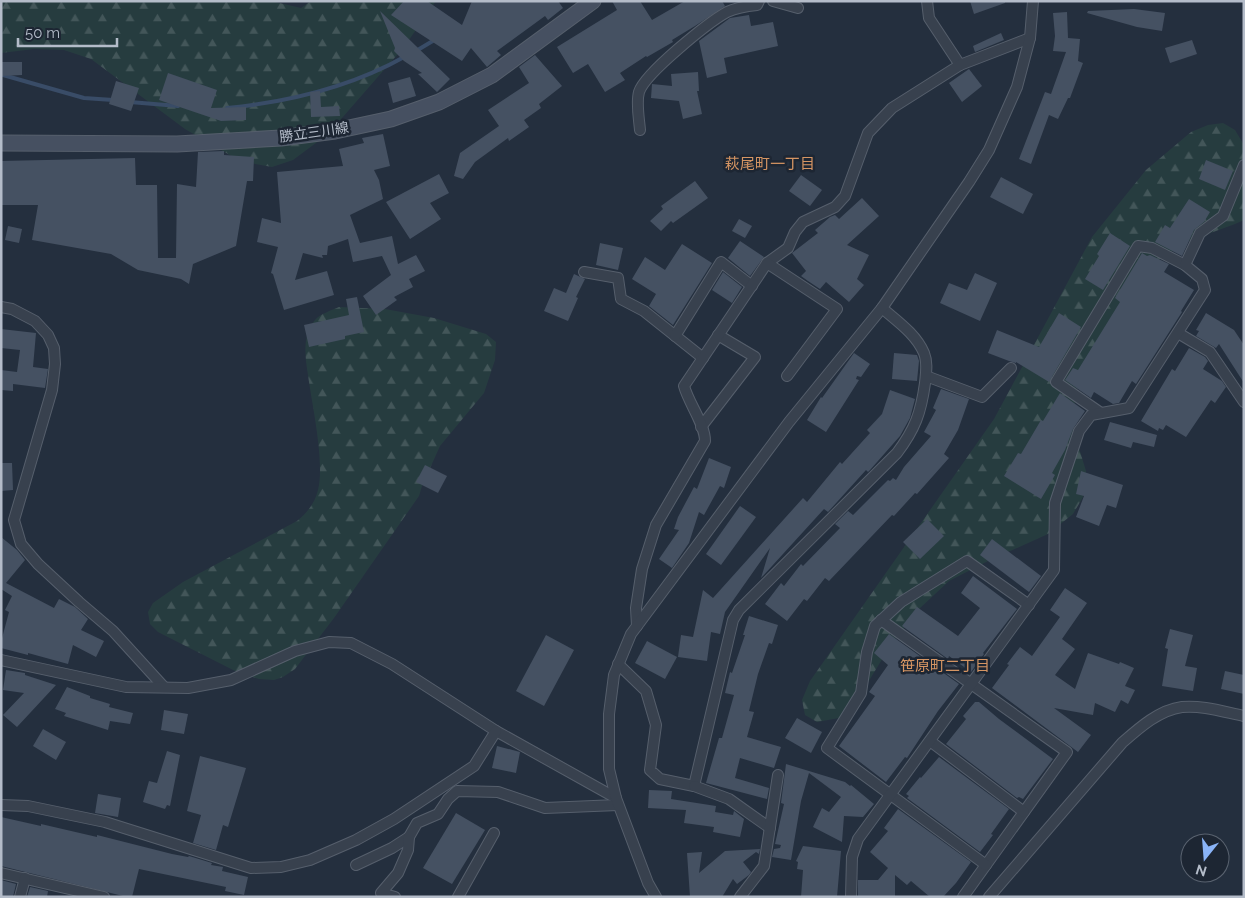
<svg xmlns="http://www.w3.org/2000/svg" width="1245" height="898" viewBox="0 0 1245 898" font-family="Raleway,'Noto Sans JP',sans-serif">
<defs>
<pattern id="forest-firs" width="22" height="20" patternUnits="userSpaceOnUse" patternTransform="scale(1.25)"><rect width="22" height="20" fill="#263c3f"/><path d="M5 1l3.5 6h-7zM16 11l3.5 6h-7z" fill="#435659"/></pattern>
</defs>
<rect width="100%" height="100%" fill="#242f3e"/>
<g fill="url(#forest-firs)">
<polygon points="1,1 271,1 301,8 311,1 436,1 404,47 328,134 293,160 272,167 240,161 185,129 91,59 64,50 34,49 1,53"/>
<polygon points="1223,123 1235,130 1244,145 1244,220 1235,224 1186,242 1155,263 1077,385 1072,425 1086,471 1083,497 1073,514 1048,534 988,561 949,581 919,609 892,643 856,702 839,718 817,722 805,715 802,700 810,681 994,419 1092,237 1146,170 1191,132 1208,125"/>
<path d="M 339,307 L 385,309 L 434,318 L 486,334 L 496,342 L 495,360 L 484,393 L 440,446 L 422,486 L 419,496 L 334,618 L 295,669 L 283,677 L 274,680 L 259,679 L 239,673 L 158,632 L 150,624 L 148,612 L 153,603 L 183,582 L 297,521 C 307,513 315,503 318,490 C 325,462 312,405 308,375 C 305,357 302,335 315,320 C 320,314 332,310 339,307 Z"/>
</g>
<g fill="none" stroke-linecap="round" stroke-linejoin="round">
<g stroke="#394c67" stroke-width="4">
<polyline points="416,51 436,39"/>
<polyline points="3,75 84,98 113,100"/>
<polyline points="130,102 178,106"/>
<path d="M 227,108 C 289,102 351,87 406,56"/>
</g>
</g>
<g fill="#455162">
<polygon points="404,1 427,1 462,25 472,1 558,1 563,8 548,20 545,16 497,51 501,55 487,67 471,48 462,61 391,15"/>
<polygon points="612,1 640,1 652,20 685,1 722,1 725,6 695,26 672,40 673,42 647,57 646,56 620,73 625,80 605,92 588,64 573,73 557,47 617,10"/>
<polygon points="970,1 1005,1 1005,3 974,14"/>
<polygon points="1134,9 1165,13 1162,31 1137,27 1087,13 1088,11"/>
<polygon points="380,11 450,79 437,92 418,74 422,73 404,61 394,51 395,48"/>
<polygon points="1067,12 1068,38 1080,39 1078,61 1083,63 1070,98 1068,98 1058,119 1049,115 1031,164 1019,159 1045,92 1051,94 1066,52 1053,51 1055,36 1053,13"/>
<polygon points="749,15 751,26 773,22 778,46 724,58 727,73 707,78 699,41 730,18"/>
<polygon points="1001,33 1004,40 975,52 973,46"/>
<polygon points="1192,40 1197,54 1170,63 1165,48"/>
<polygon points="535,55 562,86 539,104 541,108 524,120 529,127 509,141 508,138 475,162 463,179 454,176 460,153 499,126 488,110 529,83 519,67"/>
<polygon points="1,62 22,62 22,75 1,76"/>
<polygon points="969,69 982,86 962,102 949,83"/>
<polygon points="698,72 699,91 697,91 702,114 683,119 679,101 651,98 652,84 672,86 671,74"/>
<polygon points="168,73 217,90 211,108 246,107 246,120 221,121 159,100"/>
<polygon points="410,77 416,96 393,103 388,83"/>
<polygon points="116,81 139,88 131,111 109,104"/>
<polygon points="320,91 321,107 339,106 340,116 311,117 310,92"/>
<polygon points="383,134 390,166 374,170 379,180 383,199 350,215 360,243 392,236 398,264 416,255 425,271 409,279 413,287 394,297 397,300 376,315 363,296 391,275 382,256 353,262 348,239 328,246 327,255 322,255 323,258 303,253 295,280 327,271 334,295 284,310 273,274 271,273 278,247 257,242 262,218 281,223 277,172 343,166 339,149 364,143 362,138"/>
<polygon points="224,151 224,155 254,157 253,181 247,181 236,246 193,264 189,284 181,279 138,270 111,254 32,240 38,205 1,205 1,161 135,158 136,185 157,185 158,258 176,258 177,184 196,187 198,152"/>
<polygon points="1206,160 1233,171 1225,190 1199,179"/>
<polygon points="439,174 449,193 430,203 441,219 410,239 386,202"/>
<polygon points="801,175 822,190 810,206 789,191"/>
<polygon points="1001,177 1033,194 1023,214 990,197"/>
<polygon points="695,181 708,198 673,223 671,221 661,231 650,221 663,209 661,206"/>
<polygon points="862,198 879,216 847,245 869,255 857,279 864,285 849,302 826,282 820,289 808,281 801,276 806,271 792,253 818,233 815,230 830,217 835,215 839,219"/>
<polygon points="1189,199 1210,212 1204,222 1194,230 1182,256 1155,242 1165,225 1170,228"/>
<polygon points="739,219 752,226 745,238 732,231"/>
<polygon points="8,226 22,229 19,243 5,240"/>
<polygon points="1110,233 1130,246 1103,290 1085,279 1099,256 1097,254"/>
<polygon points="740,241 764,257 750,276 728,258"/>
<polygon points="600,243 623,248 618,270 596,265"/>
<polygon points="682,244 712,263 673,325 649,306 656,294 632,279 645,257 665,270"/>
<polygon points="1142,253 1147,256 1150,255 1169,264 1164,272 1194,290 1181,311 1182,312 1136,384 1132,381 1119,403 1113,404 1094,392 1091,398 1065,380 1073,368 1078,370 1120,302 1115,298"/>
<polygon points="723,272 742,287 732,303 712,290"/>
<polygon points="975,273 997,283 980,321 940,303 949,283 967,290"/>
<polygon points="574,274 585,279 576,297 578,298 568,321 544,311 554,288 566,293"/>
<polygon points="357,297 364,332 345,336 345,339 309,347 304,325 349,315 346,299"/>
<polygon points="1059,313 1081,327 1049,382 1016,362 1016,363 1009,361 988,353 997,330 1039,347"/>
<polygon points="1206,313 1234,330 1244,345 1244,383 1219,344 1216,348 1196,336 1199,331 1196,330"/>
<polygon points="1,329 36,333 33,367 48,369 45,388 13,384 13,391 1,390 1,370 17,372 20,350 1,348"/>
<polygon points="1189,348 1205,357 1208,361 1203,369 1222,381 1226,387 1215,403 1211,400 1186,437 1166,425 1163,430 1159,428 1158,431 1141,421 1172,369 1175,371"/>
<polygon points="854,353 870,364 861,377 857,376 856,379 859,380 826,432 807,420 821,397 822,398"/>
<polygon points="894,353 917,355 919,361 917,381 892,379"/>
<polygon points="941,389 969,399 958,430 944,454 949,458 917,494 915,493 894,516 892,515 829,581 825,578 807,601 804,599 787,621 765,604 781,583 784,586 801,564 803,566 840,528 835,524 848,511 853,515 888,480 890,481 893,478 896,480 904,467 931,436 924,432 936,410 933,408"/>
<polygon points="890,390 915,399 910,418 900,436 870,470 868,472 866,470 828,512 824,509 761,578 770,548 725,612 720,634 711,632 707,661 678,657 681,635 693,637 703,590 713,598 803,498 807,502 840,462 842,464 870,433 867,430 882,414"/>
<polygon points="1060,393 1085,411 1073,429 1065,450 1052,473 1055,475 1041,499 1004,476 1018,453 1021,454 1041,420 1043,421"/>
<polygon points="1110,422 1157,435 1154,447 1133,442 1131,448 1104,440"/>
<polygon points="709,458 731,467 724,488 720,486 704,515 699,512 689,543 672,568 659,559 679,530 674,529 678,517 694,487 697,489"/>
<polygon points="1,463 12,463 13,490 1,491"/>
<polygon points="425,465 447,476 438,493 416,482"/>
<polygon points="1081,471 1123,485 1116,508 1107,505 1099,526 1076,517 1084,496 1076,494"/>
<polygon points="740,506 756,517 721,565 706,554"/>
<polygon points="927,519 944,536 920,559 903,542"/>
<polygon points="1,537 17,550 25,560 6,583 54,608 59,599 75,607 88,619 81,630 104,641 96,657 73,645 68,664 28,653 28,655 1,648 1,642 9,612 5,610 12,596 1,589"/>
<polygon points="992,539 1041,576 1029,592 980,555"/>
<polygon points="973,576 1017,609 983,653 984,654 971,672 949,656 948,659 902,626 917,607 958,636 980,608 961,593"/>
<polygon points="1065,588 1087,603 1062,639 1075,649 1055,675 1075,689 1088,653 1119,664 1120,662 1134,668 1125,686 1135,690 1128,704 1121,700 1115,712 1095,703 1093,715 1054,708 1091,735 1078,752 992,688 1009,665 1007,664 1020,647 1032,656 1060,617 1050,610"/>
<polygon points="749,616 778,625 772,644 769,643 758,674 749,711 754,712 747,737 781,747 774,768 740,758 735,778 769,788 767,799 706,783 719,738 722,738 734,695 725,693 730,672 732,673 745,635 743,635"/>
<polygon points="1170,629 1193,635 1185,666 1197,668 1193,691 1162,686 1168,649 1165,648"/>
<polygon points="889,634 959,684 938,711 907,758 905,757 886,782 839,746 875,696 869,692 888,665 874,653"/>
<polygon points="546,635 574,650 544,706 516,691"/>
<polygon points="647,641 677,657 665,679 635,663"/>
<polygon points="6,670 25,673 25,675 56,685 17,727 3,715 24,693 3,690"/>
<polygon points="1225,671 1244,675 1244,694 1221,689"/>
<polygon points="67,687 90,696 90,698 110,704 109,707 133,713 130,724 110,721 108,730 64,716 66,713 55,709"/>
<polygon points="975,702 979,702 999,719 1053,759 1023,799 1019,797 1017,798 946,744 966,719 963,716"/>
<polygon points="164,710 188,714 184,734 161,730"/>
<polygon points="797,718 822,732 811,753 785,738"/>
<polygon points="43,729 66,742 56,760 33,746"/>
<polygon points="497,746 520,752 516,773 492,768"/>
<polygon points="167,751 180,755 170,806 167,805 165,809 143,802 149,781 157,783"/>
<polygon points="200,756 246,768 228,827 223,825 216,850 193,843 201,815 187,811"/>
<polygon points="939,757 1009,809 991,834 993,835 980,852 907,798 909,796 906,794 920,777 921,778"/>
<polygon points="786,764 845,782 850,786 851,785 874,804 863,817 844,816 842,842 813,827 822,808 829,812 841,797 809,773 801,801 791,860 772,857 774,849 780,848 781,845 775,844 784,804 781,803"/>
<polygon points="649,790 672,791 671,799 716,806 715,812 733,815 734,811 744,819 740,837 713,832 714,827 684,823 686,810 648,808"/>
<polygon points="98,794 121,798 118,817 95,813"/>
<polygon points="898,809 971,862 956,883 943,897 930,897 911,881 907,885 895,875 895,897 858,897 858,880 878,880 888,868 870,852 888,831 884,828"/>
<polygon points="456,813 485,830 452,884 423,868"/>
<polygon points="1,817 41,826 41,824 97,837 97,835 172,854 188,857 189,856 212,863 211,865 223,867 222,871 248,877 244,895 225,891 226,887 139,869 132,897 127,897 1,866"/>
<polygon points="803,846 841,851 837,897 801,897 803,870 797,869 798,862 796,861"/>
<polygon points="760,849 759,854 756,852 743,862 751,872 749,875 737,884 733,879 722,897 690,897 687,853 702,852 699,873 725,851"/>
<polygon points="1,880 16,884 13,897 1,897"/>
<polygon points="30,887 48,891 47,897 27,897"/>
</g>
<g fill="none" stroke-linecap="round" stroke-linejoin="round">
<defs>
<g id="minor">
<polyline points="773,1 798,8"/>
<polyline points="927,1 929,18 960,65"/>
<path d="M 640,130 C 639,118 636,103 639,92 C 645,73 709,22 727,12 C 736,8 747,6 757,5 L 759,1"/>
<polyline points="767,263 788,248 795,232 803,222 835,207 845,196 868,133 892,108 960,65 1030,38"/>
<polyline points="584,272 618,278 621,299 644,311 703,358"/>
<polyline points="1,307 12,309 35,321 48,335 54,348 55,364 52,390 14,520 21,544 38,564 79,602 113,631 164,687"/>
<polyline points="1178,333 1210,352 1244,402"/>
<polyline points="675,336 721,262 752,286"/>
<polyline points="926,376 982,397 1011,368"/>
<polyline points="1101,413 1056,382 1138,246 1152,248 1185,265"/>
<polyline points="701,427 755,357 718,335"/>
<polyline points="881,620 1067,752 963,897"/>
<path d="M 637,626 L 636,608 L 642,569 L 656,525 L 705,441 C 705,424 689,404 684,386 L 767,263 L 837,309 L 787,376"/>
<polyline points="1,660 126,687 188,688 231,680 295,651 329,642 351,643 392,664 496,731 616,798"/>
<path d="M 618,664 L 646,691 L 656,725 L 650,770 L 660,779 L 694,786 L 733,620 L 739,610 L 897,453 C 915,429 921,413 925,383 C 926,373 928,363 924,353 C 916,334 897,321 882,308"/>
<polyline points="930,741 1024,812"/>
<polyline points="694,786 729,799 770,828"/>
<polyline points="1,805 28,806 105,822 251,868 281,867 310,860 356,840 394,819 474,766 496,731"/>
<polyline points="356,865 392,848 409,837"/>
<polyline points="986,865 827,748 861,693 867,652 875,626 901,602 967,561 1029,605"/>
<polyline points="1,873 104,897"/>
<polyline points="20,897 25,878"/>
<polyline points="395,897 381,893 398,873 408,850 409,837 417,823 438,814 448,799 457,791 498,792 545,808 618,805"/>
<polyline points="458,897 494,833"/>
<polyline points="656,897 648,883 616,798 609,769 609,714 614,675 631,634 789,422 882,308 969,182 989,150 1017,87 1030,38 1033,1"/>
<polyline points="740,897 764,866 778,775"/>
<polyline points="851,897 852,857 858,839 1054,570 1055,503 1079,431 1091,415 1129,408 1205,290 1202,279 1185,265 1200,233 1223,216 1244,165"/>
<path d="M 989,897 L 1122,743 C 1139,728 1159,710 1182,707 C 1202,705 1224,712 1244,716"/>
</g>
<polyline id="secondary" points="1,143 177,144 281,138 335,131 391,119 439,102 492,75 593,1"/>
</defs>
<use href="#minor" stroke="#565f6c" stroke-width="12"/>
<use href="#secondary" stroke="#565f6c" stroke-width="17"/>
<use href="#minor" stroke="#38414e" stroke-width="10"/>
<use href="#secondary" stroke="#465061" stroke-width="15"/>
</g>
<g text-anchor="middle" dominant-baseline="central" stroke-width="5" stroke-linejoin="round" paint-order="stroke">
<g font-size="14" fill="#b4bcc9" stroke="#1d2633">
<text transform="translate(314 132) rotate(-8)">勝立三川線</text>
</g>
<g font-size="15" fill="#d59563" stroke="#1d2633">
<text x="770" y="164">萩尾町一丁目</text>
<text x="945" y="666">笹原町二丁目</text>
</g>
</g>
<rect width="1245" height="898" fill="none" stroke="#b4bcc9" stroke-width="5"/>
<g transform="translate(1205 858) rotate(197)"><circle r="24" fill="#1d2633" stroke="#59626f"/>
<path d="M0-4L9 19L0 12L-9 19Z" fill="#8ab4f8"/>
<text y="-8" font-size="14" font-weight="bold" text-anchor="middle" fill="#b4bcc9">N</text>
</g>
<path d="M18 38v8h99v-8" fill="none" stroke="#b4bcc9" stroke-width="2.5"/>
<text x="25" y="38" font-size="15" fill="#b4bcc9" stroke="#1d2633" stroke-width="4" paint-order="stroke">50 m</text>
</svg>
